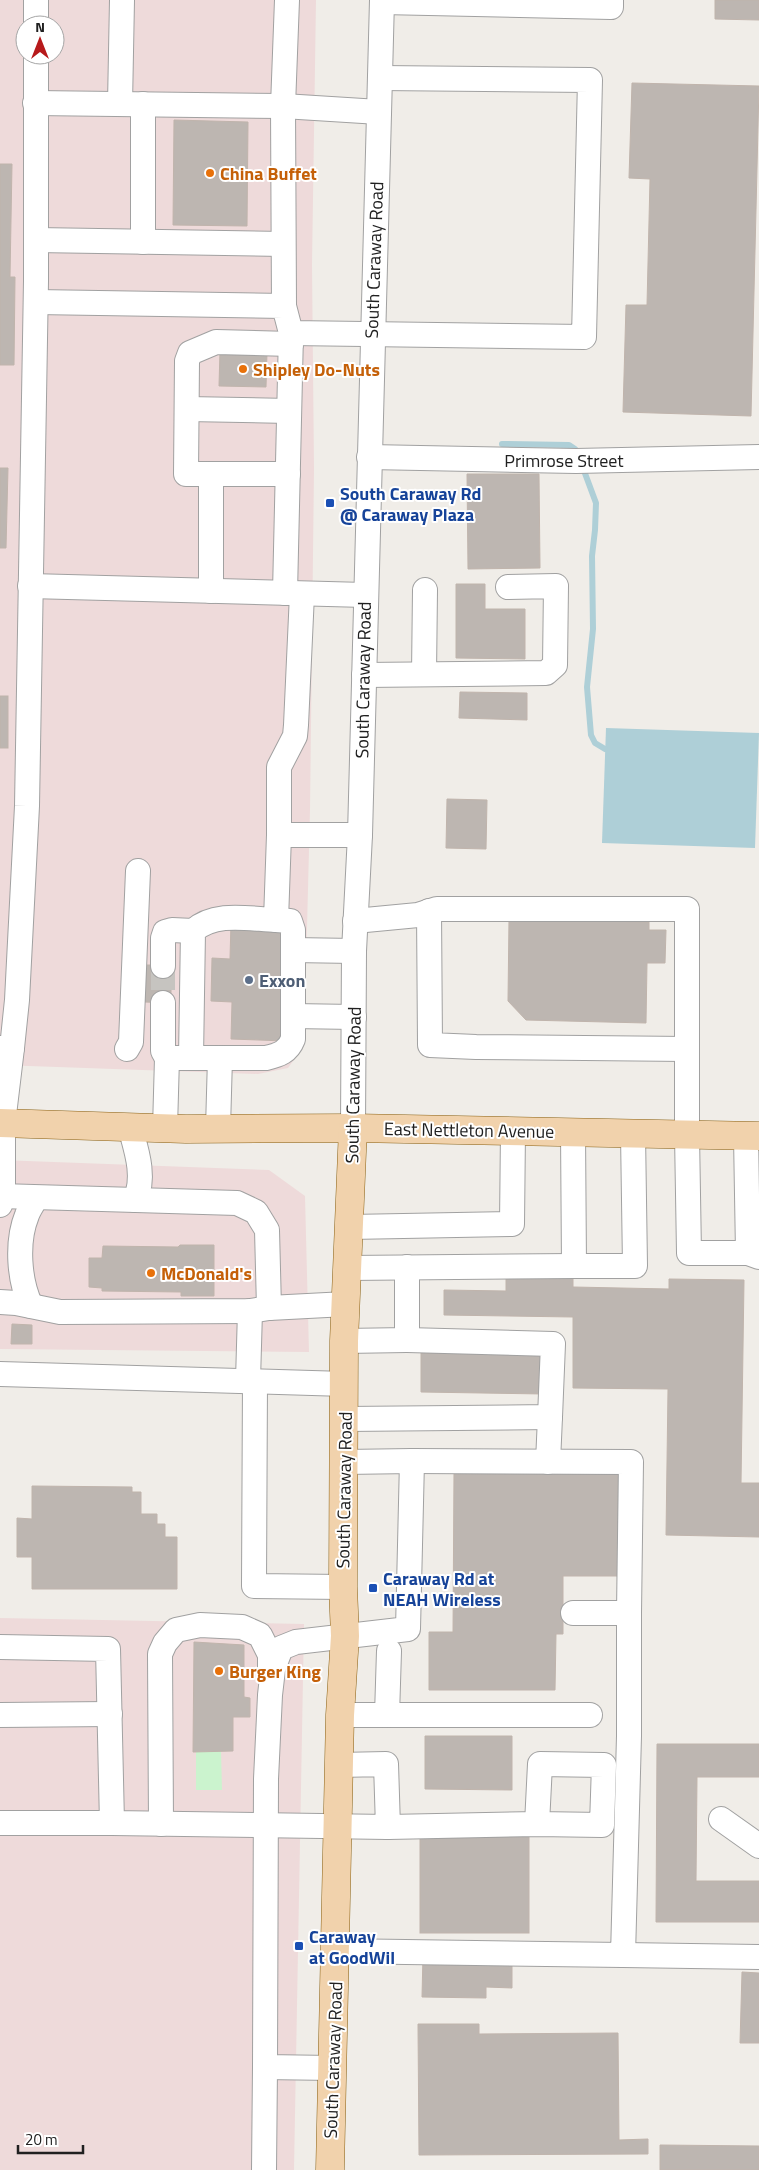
<svg xmlns="http://www.w3.org/2000/svg" width="759" height="2170" viewBox="0 0 759 2170" font-family="'Titillium Web',sans-serif">
<rect width="100%" height="100%" fill="#f0ede8"/>
<g fill="#eedada" fill-rule="evenodd">
<path d="M 0,0 L 316,0 L 312,265 L 314,469 L 310,810 L 304,1046 L 288,1068 L 258,1074 L 0,1065 ZM 25,25 L 55,25 L 55,55 L 25,55 Z"/>
<polygon points="0,1160 269,1170 305,1196 309,1352 0,1349"/>
<polygon points="0,1618 304,1624 294,2170 0,2170"/>
</g>
<polygon fill="#cbf3ce" points="221,1751 222,1790 196,1790 196,1752"/>
<polygon fill="#aecfd7" points="606,728 759,733 755,848 602,843"/>
<g fill="none" stroke-linecap="round" stroke-linejoin="round">
<g stroke="#aecfd7" stroke-width="6">
<polyline points="502,444 569,445 575,449"/>
<polyline points="583,468 596,503 595,530 592,556 593,629 587,687 591,735 595,743 605,749"/>
</g>
</g>
<g fill="#bdb6b1" stroke="#c0b4ac">
<polygon points="715,0 759,0 759,20 715,19"/>
<polygon points="632,83 759,86 751,416 623,412 626,305 647,305 650,179 629,178"/>
<polygon points="174,120 248,122 247,226 173,225"/>
<polygon points="0,164 12,164 10,277 15,277 14,365 0,365"/>
<polygon points="220,351 267,352 266,387 219,386"/>
<polygon points="0,468 8,468 6,548 0,548"/>
<polygon points="467,474 539,474 540,568 468,569"/>
<polygon points="456,584 485,584 485,609 525,609 525,659 456,658"/>
<polygon points="460,692 527,693 527,720 459,718"/>
<rect x="0" y="696" width="8" height="52"/>
<polygon points="447,799 487,800 486,849 446,848"/>
<polygon points="509,919 649,922 649,930 666,930 665,963 647,963 646,1023 526,1020 508,1001"/>
<polygon points="231,922 289,925 285,1041 231,1039 232,1002 211,1001 212,958 230,959"/>
<polygon points="146,965 171,965 171,1003 145,1002"/>
<polygon points="180,1245 214,1245 214,1296 181,1296 181,1292 102,1291 102,1288 89,1287 89,1258 102,1258 103,1246 178,1247"/>
<polygon points="506,1275 573,1276 573,1287 669,1289 669,1279 744,1280 741,1483 759,1483 759,1537 666,1535 668,1389 573,1388 573,1317 444,1315 444,1290 506,1291"/>
<polygon points="12,1324 32,1325 32,1344 11,1344"/>
<polygon points="421,1353 543,1354 543,1394 421,1392"/>
<polygon points="454,1471 622,1472 622,1576 563,1576 563,1634 556,1634 555,1690 429,1690 429,1632 453,1632"/>
<polygon points="32,1486 132,1487 132,1492 141,1492 141,1514 157,1514 157,1524 165,1524 165,1537 177,1537 177,1589 32,1589 32,1557 17,1557 17,1518 32,1519"/>
<polygon points="194,1642 244,1645 244,1697 250,1698 250,1717 233,1717 233,1751 193,1752"/>
<polygon points="425,1736 512,1736 512,1790 425,1789"/>
<polygon points="657,1744 759,1744 759,1777 697,1777 696,1881 759,1881 759,1922 656,1922"/>
<rect x="420" y="1834" width="109" height="99"/>
<polygon points="423,1955 512,1956 512,1988 486,1987 486,1998 422,1997"/>
<polygon points="742,1972 759,1973 759,2043 740,2043"/>
<polygon points="418,2024 479,2024 479,2034 618,2033 619,2140 648,2139 648,2154 419,2155"/>
<polygon points="660,2145 759,2146 759,2170 660,2170"/>
</g>
<g fill="none" stroke-linecap="round" stroke-linejoin="round">
<polyline stroke="#c6c4c0" stroke-width="24" stroke-dasharray="24 12" stroke-linecap="butt" points="163,966 163,1003"/>
<defs>
<g id="minor">
<polyline points="36,0 36,25"/>
<polyline points="382,2 611,7 611,0"/>
<polyline points="35,103 283,106 379,112"/>
<polyline points="120,104 122,0"/>
<polyline points="36,240 283,244"/>
<polyline points="143,242 143,104"/>
<polyline points="36,302 284,306 291,333 584,337 590,80 380,78"/>
<polyline points="284,306 283,106 287,0"/>
<polyline points="187,409 289,411"/>
<polyline points="369,457 576,461 759,457"/>
<polyline points="211,474 186,474 187,361 190,353 216,342 291,344"/>
<polyline points="30,586 365,595"/>
<polyline points="211,591 211,474 288,474"/>
<polyline points="285,593 291,333"/>
<polyline points="302,594 296,725 295,736 279,767 279,835 360,835"/>
<polyline points="424,674 425,590"/>
<polyline points="364,675 546,673 555,665 556,586 508,587"/>
<polyline points="429,911 430,1045 476,1047 687,1049"/>
<polyline points="355,921 418,915 437,909 687,909 687,1135 689,1253 748,1253"/>
<polyline points="293,950 354,951"/>
<polyline points="163,966 163,938 165,932 172,930 193,931"/>
<polyline points="163,1003 163,1051 167,1058"/>
<polyline points="293,1016 354,1017"/>
<polyline points="0,1048 12,1048 3,1123 3,1197 0,1205"/>
<polyline points="12,1048 17,1000 27,806 36,281 36,55"/>
<polyline points="127,1049 131,1042 138,871"/>
<path d="M 191,1058 L 266,1058 C 279,1055 288,1052 293,1039 L 293,930 L 290,921 L 276,920"/>
<path d="M 130,1127 C 136,1149 146,1177 135,1200"/>
<path d="M 165,1128 L 167,1058 L 191,1058 L 193,931 C 215,911 249,919 276,920 L 279,835"/>
<polyline points="218,1128 220,1058"/>
<polyline points="353,1128 354,951 360,835 382,0"/>
<polyline points="573,1132 574,1266 635,1266 633,1134"/>
<polyline points="746,1136 748,1253 759,1257"/>
<polyline points="0,1196 237,1203 256,1212 267,1230 269,1308"/>
<polyline points="350,1227 512,1224 513,1131"/>
<polyline points="348,1268 574,1266"/>
<polyline points="0,1302 16,1303 60,1312 250,1311 269,1308 346,1304"/>
<path d="M 31,1306 C 19,1281 16,1242 27,1215 C 29,1209 33,1204 36,1198"/>
<polyline points="344,1341 407,1340 407,1267"/>
<polyline points="0,1374 345,1384"/>
<polyline points="248,1380 250,1311"/>
<polyline points="255,1381 254,1586 343,1587"/>
<polyline points="345,1419 550,1417 553,1344 407,1340"/>
<polyline points="412,1461 631,1462 629,1613 573,1613"/>
<polyline points="548,1462 550,1417"/>
<polyline points="0,1647 108,1649 112,1823 388,1827 386,1764 339,1765"/>
<polyline points="0,1715 110,1714"/>
<polyline points="340,1715 590,1715"/>
<polyline points="387,1715 389,1651"/>
<polyline points="721,1819 759,1846"/>
<polyline points="0,1823 112,1823"/>
<polyline points="161,1824 160,1654 165,1643 176,1630 200,1625 242,1627 260,1635 270,1655 270,1675"/>
<polyline points="388,1827 537,1824 540,1764 604,1765 602,1825 537,1824"/>
<polyline points="336,1951 623,1955 629,1736 629,1613"/>
<polyline points="623,1955 759,1957"/>
<polyline points="332,2068 265,2067 266,1779 270,1695 273,1669 281,1648 296,1642 408,1629 412,1461 345,1462"/>
<polyline points="264,2170 265,2067"/>
</g>
<g id="major">
<polyline points="0,1123 186,1129 353,1128 759,1136"/>
<polyline points="330,2170 340,1715 345,1636 343,1587 344,1341 353,1128"/>
</g>
</defs>
<use href="#minor" stroke="#a1a1a1" stroke-width="26"/>
<use href="#major" stroke="#8a6113" stroke-width="29"/>
<use href="#minor" stroke="#fff" stroke-width="24"/>
<use href="#major" stroke="#f1d2ac" stroke-width="28"/>
</g>
<g fill="#e8710a" stroke="#fff" stroke-width="2">
<circle cx="210" cy="173" r="5"/>
<circle cx="243" cy="369" r="5"/>
<circle cx="151" cy="1273" r="5"/>
<circle cx="219" cy="1671" r="5"/>
</g>
<g fill="#1a4fb4" stroke="#fff" stroke-width="2">
<rect x="325" y="498" width="10" height="10" rx="2.5"/>
<rect x="368" y="1583" width="10" height="10" rx="2.5"/>
<rect x="294" y="1941" width="10" height="10" rx="2.5"/>
</g>
<circle fill="#5c6f8a" stroke="#fff" stroke-width="2" cx="249" cy="980" r="5"/>
<g text-anchor="middle" dominant-baseline="central" stroke-width="4" stroke-linejoin="round" paint-order="stroke">
<g font-size="18" font-weight="bold" fill="#c56008" stroke="#fff" text-anchor="start">
<text x="220" y="173">China Buffet</text>
<text x="253" y="369">Shipley Do-Nuts</text>
<text x="161" y="1273">McDonald's</text>
<text x="229" y="1671">Burger King</text>
</g>
<g font-size="18" fill="#202020" stroke="#fff">
<text transform="translate(374 260) rotate(-88)">South Caraway Road</text>
<text x="564" y="460">Primrose Street</text>
<text transform="translate(363 680) rotate(-89)">South Caraway Road</text>
<text transform="translate(353 1085) rotate(-89)">South Caraway Road</text>
<text transform="translate(469 1130) rotate(1)">East Nettleton Avenue</text>
<text transform="translate(344 1490) rotate(-89)">South Caraway Road</text>
<text transform="translate(333 2060) rotate(-88)">South Caraway Road</text>
</g>
<g font-size="18" font-weight="bold" fill="#164399" stroke="#fff" text-anchor="start">
<text x="340" y="493">South Caraway Rd<tspan x="340" dy="21">@ Caraway Plaza</tspan></text>
<text x="383" y="1578">Caraway Rd at<tspan x="383" dy="21">NEAH Wireless</tspan></text>
<text x="309" y="1936">Caraway<tspan x="309" dy="21">at GoodWil</tspan></text>
</g>
<g font-size="18" font-weight="bold" fill="#4e5e75" stroke="#fff" text-anchor="start">
<text x="259" y="980">Exxon</text>
</g>
</g>
<g transform="translate(40 40)"><circle r="24" fill="#ffffff" stroke="#a6a6a6"/>
<path d="M0-4L9 19L0 12L-9 19Z" fill="#b7191b"/>
<text y="-8" font-size="14" font-weight="bold" text-anchor="middle" fill="#202020">N</text>
</g>
<path d="M18 2145v8h65v-8" fill="none" stroke="#202020" stroke-width="2.5"/>
<text x="25" y="2145" font-size="15" fill="#202020" stroke="#ffffff" stroke-width="4" paint-order="stroke">20 m</text>
</svg>
